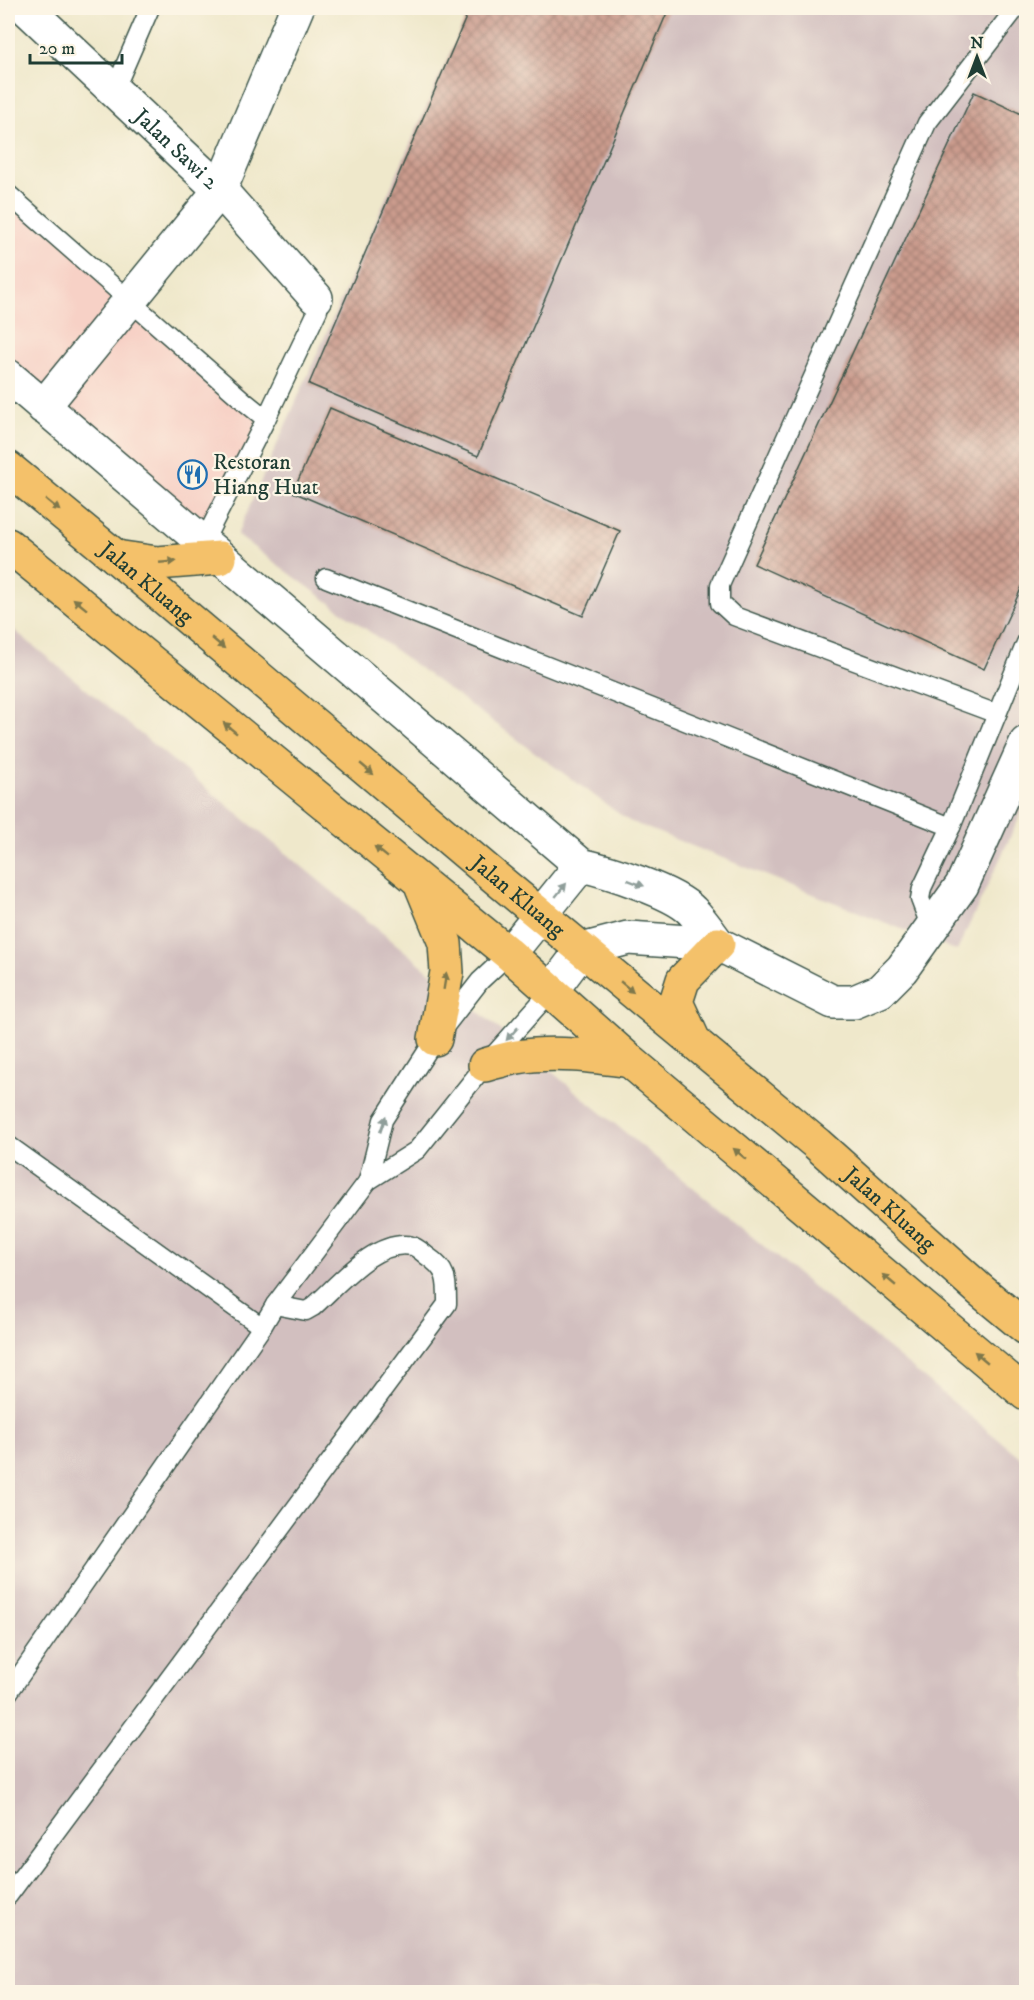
<svg xmlns="http://www.w3.org/2000/svg" width="1034" height="2000" viewBox="0 0 1034 2000" font-family="'IM FELL DW Pica',serif">
<defs>
<pattern id="building-cross-hatch" width="8" height="8" patternUnits="userSpaceOnUse" patternTransform="scale(1.5)"><rect width="8" height="8" fill="#cb9b8d"/><path d="M0 0l8 8M0 8l8-8" fill="none" stroke="#a48074"/></pattern>
</defs>
<rect width="100%" height="100%" fill="#fcf5e5"/>
<filter id="ink" filterUnits="userSpaceOnUse"><feTurbulence type="fractalNoise" baseFrequency=".0167" numOctaves="2"/><feDisplacementMap in="SourceGraphic" scale="12" xChannelSelector="R" yChannelSelector="G"/><feConvolveMatrix kernelMatrix="1 2 1 2 8 2 1 2 1" color-interpolation-filters="sRGB"/></filter>
<filter id="wash" filterUnits="userSpaceOnUse"><feTurbulence type="fractalNoise" baseFrequency=".008" numOctaves="4" result="noise"/><feDisplacementMap in="SourceGraphic" scale="24" xChannelSelector="R" yChannelSelector="G"/><feGaussianBlur stdDeviation="1.35" result="paint"/><feColorMatrix in="noise" values="0 0 0 0 0 0 0 0 0 0 0 0 0 0 0 0 0 1.4 0 .05"/><feComposite in="paint" operator="in"/></filter>
<g filter="url(#wash)">
<rect width="100%" height="100%" fill="#efe8cb"/>
<polygon fill="#f7d1c6" points="8,186 274,418 213,539 8,389"/>
<g fill="#d2bfbf">
<polygon points="470,8 1026,8 1026,803 957,951 629,821 237,535"/>
<polygon points="8,625 1026,1462 1026,1992 8,1992"/>
</g>
<g id="blocks">
<g fill="url(#building-cross-hatch)">
<polygon points="470,8 669,8 478,456 309,384"/>
<polygon points="974,92 1026,116 1026,578 984,669 754,564"/>
<polygon points="330,408 620,531 583,616 293,492"/>
</g>
</g>
</g>
<g filter="url(#ink)">
<use href="#blocks" fill-opacity="0" stroke="#3e574b" stroke-width="1.5"/>
<g fill="none" stroke-linecap="round" stroke-linejoin="round">
<defs>
<g id="service">
<polyline points="114,91 150,8"/>
<polyline points="8,194 245,402 266,419 318,310 316,298"/>
<polyline points="203,543 266,419"/>
<polyline points="326,578 951,827"/>
<polyline points="997,714 734,616 720,603 720,585 927,123 1016,8"/>
<polyline points="931,928 920,899 922,888 951,827 1026,643"/>
<polyline points="8,1145 262,1327"/>
<polyline points="368,1181 383,1120 435,1039 480,981 509,954"/>
<polyline points="8,1693 262,1327 275,1305 368,1181 417,1150 485,1065 551,991"/>
<path d="M 8,1896 L 447,1304 C 447,1280 448,1270 427,1256 C 423,1253 417,1247 412,1246 C 376,1238 338,1285 313,1307 L 306,1311 L 275,1305"/>
</g>
<g id="minor">
<path id="s1" d="M 26,8 L 220,190 L 316,298"/>
<path d="M 8,376 L 581,865 C 608,871 674,892 692,911 C 702,921 710,933 718,944"/>
<polyline points="43,407 220,190 297,8"/>
<polyline points="509,954 581,865"/>
<polyline points="551,991 582,950 628,938 718,944 833,1002 854,1002 880,991 902,969 962,885 1026,743"/>
</g>
<g id="trunk">
<path id="s2" d="M 8,468 L 116,557 L 497,879 L 817,1144 L 980,1290 L 1026,1328"/>
<polyline points="8,545 509,954 630,1061 1026,1394"/>
<polyline points="116,557 157,563 220,558"/>
<polyline points="422,887 445,943 447,972 435,1039"/>
<polyline points="694,1041 676,1002 683,980 718,944"/>
<path d="M 485,1065 C 495,1062 506,1059 517,1057 C 554,1051 593,1056 630,1061"/>
</g>
</defs>
<use href="#service" stroke="#3e574b" stroke-width="21"/>
<use href="#minor" stroke="#3e574b" stroke-width="36"/>
<use href="#trunk" stroke="#3e574b" stroke-width="36"/>
<use href="#service" stroke="#fff" stroke-width="18"/>
<use href="#minor" stroke="#fff" stroke-width="33"/>
<use href="#trunk" stroke="#f4c16a" stroke-width="33"/>
</g>
<defs><path id="oneway-solid" d="M-6-.8H1V-3.2L6.5 0L1 3.2V.8H-6Z" transform="scale(1.5)"/></defs>
<g fill="#7f784c">
<use href="#oneway-solid" transform="translate(53 505) rotate(39)"/>
<use href="#oneway-solid" transform="translate(168 562) rotate(-5)"/>
<use href="#oneway-solid" transform="translate(80 604) rotate(-141)"/>
<use href="#oneway-solid" transform="translate(218 643) rotate(40)"/>
<use href="#oneway-solid" transform="translate(230 728) rotate(-141)"/>
<use href="#oneway-solid" transform="translate(367 769) rotate(40)"/>
<use href="#oneway-solid" transform="translate(381 852) rotate(-141)"/>
<use href="#oneway-solid" transform="translate(445 981) rotate(-81)"/>
<use href="#oneway-solid" transform="translate(627 987) rotate(40)"/>
<use href="#oneway-solid" transform="translate(740 1154) rotate(-140)"/>
<use href="#oneway-solid" transform="translate(889 1280) rotate(-140)"/>
<use href="#oneway-solid" transform="translate(981 1357) rotate(-140)"/>
</g>
<g fill="#8f9e9a">
<use href="#oneway-solid" transform="translate(636 883) rotate(20)"/>
<use href="#oneway-solid" transform="translate(561 890) rotate(-51)"/>
<use href="#oneway-solid" transform="translate(512 1034) rotate(132)"/>
<use href="#oneway-solid" transform="translate(383 1124) rotate(-71)"/>
</g>
</g>
<defs>
<symbol id="restaurant-ring" viewBox="-11 -11 22 22"><circle r="9.5" fill="#fcf5e5" stroke="#1f6fb2" stroke-width="1.5"/><path d="M-5-6h1v4h1v-4h1v4h1v-4h1v5L-1.5 .5V6h-2V.5L-5-1ZM5-6V6H3V1.5H1.5Q1.5-4 5-6Z" fill="#1f6fb2"/></symbol>
</defs>
<g fill-rule="evenodd">
<use href="#restaurant-ring" x="176" y="458" width="33" height="33"/>
</g>
<g text-anchor="middle" dominant-baseline="central" stroke-width="4.5" stroke-linejoin="round" paint-order="stroke">
<g font-size="22" fill="#1f3d34" stroke="#fcf5e5">
<text stroke="none"><textPath href="#s1" startOffset="206">Jalan Sawi 2</textPath></text>
<text stroke="none"><textPath href="#s2" startOffset="180">Jalan Kluang</textPath></text>
<text stroke="none"><textPath href="#s2" startOffset="666">Jalan Kluang</textPath></text>
<text stroke="none"><textPath href="#s2" startOffset="1152">Jalan Kluang</textPath></text>
</g>
<g font-size="22" fill="#1f3d34" stroke="#fcf5e5" text-anchor="start">
<text x="213" y="462">Restoran<tspan x="213" dy="25">Hiang Huat</tspan></text>
</g>
</g>
<rect width="1034" height="2000" fill="none" stroke="#fcf5e5" stroke-width="30"/>
<g transform="translate(977 57)" stroke="#fcf5e5" stroke-width="4.5" paint-order="stroke">
<path d="M0-4.5L10 22L0 15L-10 22Z" fill="#1f3d34"/>
<text y="-9" font-size="16" font-weight="bold" text-anchor="middle" fill="#1f3d34">N</text>
</g>
<path d="M30 54v9h92v-9" fill="none" stroke="#1f3d34" stroke-width="3"/>
<text x="39" y="54" font-size="18" fill="#1f3d34" stroke="#fcf5e5" stroke-width="4.5" paint-order="stroke">20 m</text>
</svg>
